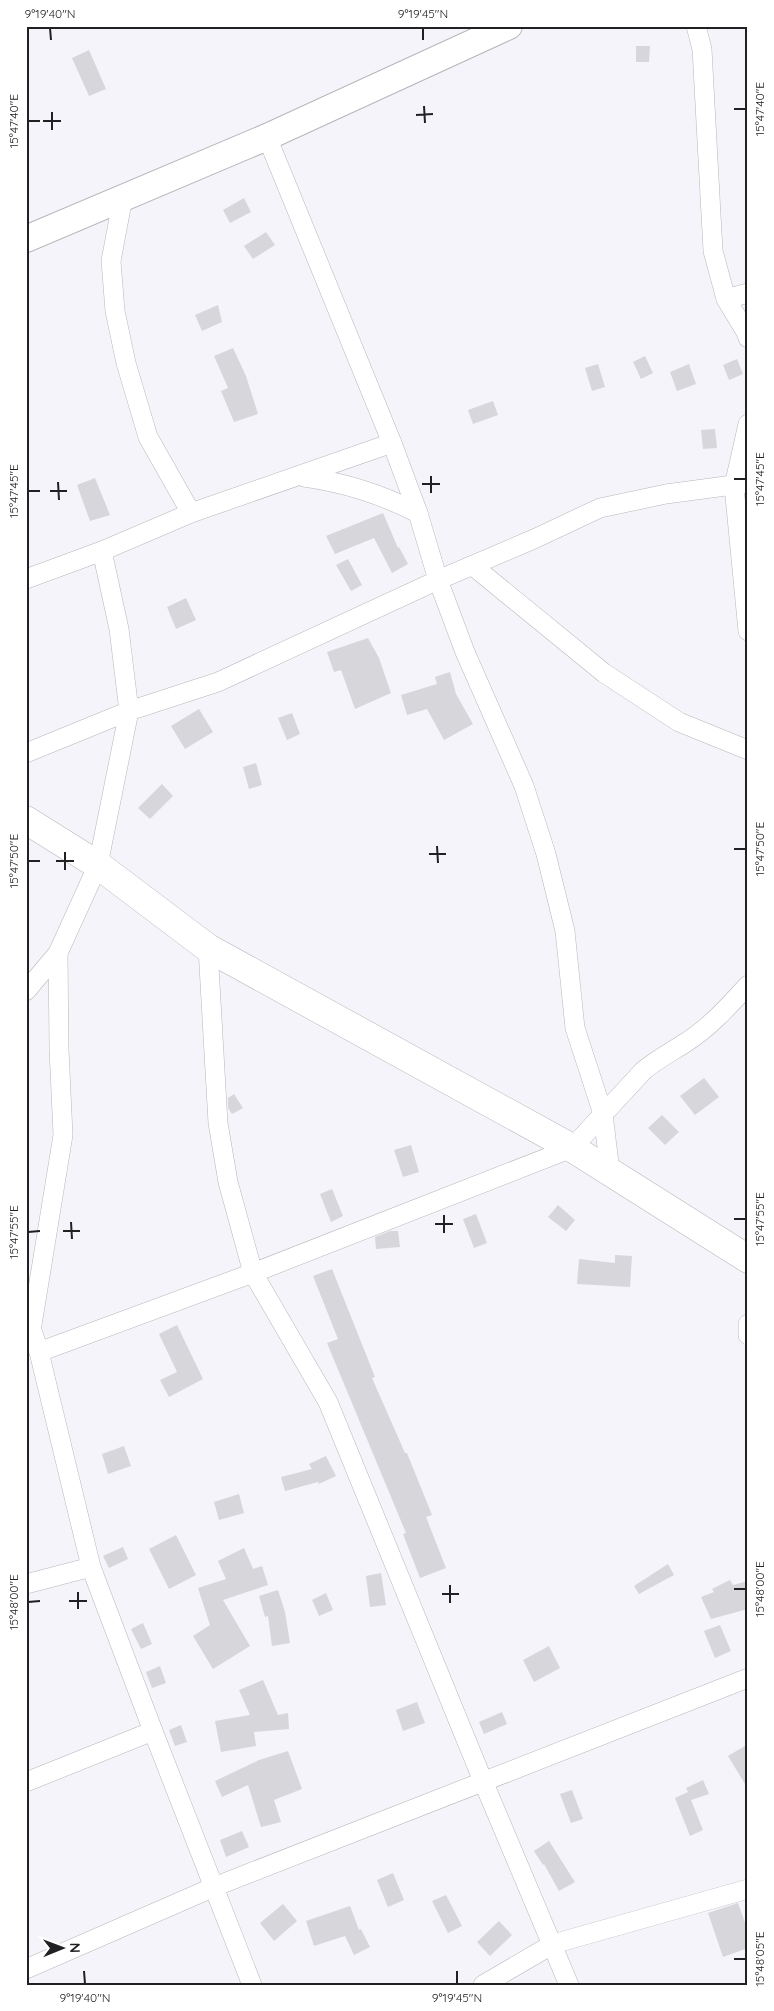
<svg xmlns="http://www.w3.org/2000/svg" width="774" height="2011" viewBox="0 0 774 2011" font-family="Quicksand,sans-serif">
<rect width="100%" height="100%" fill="#f5f4fa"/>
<g fill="#d6d6db">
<polygon points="636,46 650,46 649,62 636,62"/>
<polygon points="89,50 106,89 89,96 72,58"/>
<polygon points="244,198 251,212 230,223 223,210"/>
<polygon points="266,232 275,245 253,259 244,246"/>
<polygon points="218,305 222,322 202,331 195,315"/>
<polygon points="233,348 246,376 258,414 234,422 221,391 228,388 214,356"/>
<polygon points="645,356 653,373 641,379 633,362"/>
<polygon points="737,359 743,374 729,380 723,365"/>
<polygon points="598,364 605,387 592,391 585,368"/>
<polygon points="689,364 696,384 677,391 670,372"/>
<polygon points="493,401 498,415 473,424 468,410"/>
<polygon points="715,429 717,448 703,449 701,430"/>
<polygon points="95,478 110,515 90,521 77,485"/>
<polygon points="383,513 398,548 399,547 408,564 392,573 374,538 335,554 326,536"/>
<polygon points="348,559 362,585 351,591 336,565"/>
<polygon points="186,598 196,620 176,629 167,607"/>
<polygon points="368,638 379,658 391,693 355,709 341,670 334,672 327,652"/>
<polygon points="450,672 456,694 473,724 444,740 427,709 407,715 401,695 437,684 435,677"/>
<polygon points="199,709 213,732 185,749 171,726"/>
<polygon points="292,713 300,734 287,740 278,718"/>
<polygon points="256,763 262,785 249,789 243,767"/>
<polygon points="162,784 173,796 150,819 138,808"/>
<polygon points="704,1078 719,1097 695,1115 680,1096"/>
<polygon points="234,1094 243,1108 232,1114 228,1108 228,1098"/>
<polygon points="662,1115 679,1132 665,1145 648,1128"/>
<polygon points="411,1145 419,1172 403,1177 394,1150"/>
<polygon points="332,1189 343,1216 331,1222 320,1194"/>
<polygon points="558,1205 575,1220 566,1231 548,1217"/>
<polygon points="476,1214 487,1243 474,1248 463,1219"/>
<polygon points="390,1231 398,1231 400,1247 376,1249 375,1237"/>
<polygon points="615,1255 632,1256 630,1287 577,1284 579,1259 615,1263"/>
<polygon points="332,1269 375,1377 372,1378 405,1453 407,1453 432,1515 426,1517 446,1568 420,1578 403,1534 406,1533 327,1343 338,1339 313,1276"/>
<polygon points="177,1325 203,1379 169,1397 160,1380 177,1372 159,1334"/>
<polygon points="124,1446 131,1466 108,1474 102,1454"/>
<polygon points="326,1456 336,1476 319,1484 318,1482 285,1491 281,1477 312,1469 309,1464"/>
<polygon points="239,1494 244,1513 219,1520 214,1502"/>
<polygon points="176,1535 196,1575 169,1589 149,1549"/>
<polygon points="123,1547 128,1559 109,1568 103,1556"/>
<polygon points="244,1548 253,1569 262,1566 268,1585 223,1600 250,1646 213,1669 193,1636 210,1625 198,1588 226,1579 218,1561"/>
<polygon points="668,1564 674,1575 639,1594 634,1586"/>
<polygon points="381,1573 386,1605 370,1607 366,1576"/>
<polygon points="730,1580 733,1585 748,1581 748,1609 711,1619 701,1597 714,1592 712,1589"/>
<polygon points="278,1590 285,1612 290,1643 272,1646 268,1616 265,1617 259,1596"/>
<polygon points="326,1593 333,1610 319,1616 312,1600"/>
<polygon points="143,1623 152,1644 141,1649 131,1629"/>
<polygon points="720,1625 731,1651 715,1658 704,1631"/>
<polygon points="549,1646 560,1668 534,1682 523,1660"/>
<polygon points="160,1666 166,1683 152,1688 146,1672"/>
<polygon points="263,1680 278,1715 288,1713 289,1729 254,1732 256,1746 221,1752 215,1721 250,1715 239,1690"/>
<polygon points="417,1702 425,1723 403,1731 396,1710"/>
<polygon points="502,1712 507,1724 484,1734 479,1722"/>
<polygon points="181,1725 187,1742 175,1746 169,1730"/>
<polygon points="748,1744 748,1789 728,1756"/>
<polygon points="288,1751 302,1789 274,1800 281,1822 261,1827 248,1785 222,1797 215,1781 259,1760"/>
<polygon points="703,1780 709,1794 691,1800 703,1830 690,1836 675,1798 688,1792 686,1788"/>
<polygon points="572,1790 583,1819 571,1823 560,1794"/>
<polygon points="242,1831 249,1847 226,1857 220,1840"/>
<polygon points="549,1841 575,1882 559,1891 544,1864 543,1865 534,1851"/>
<polygon points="393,1873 404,1900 388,1907 377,1880"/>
<polygon points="446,1895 462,1926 448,1933 432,1901"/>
<polygon points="738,1903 748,1931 748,1948 723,1957 708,1913"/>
<polygon points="283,1904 297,1921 274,1941 260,1923"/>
<polygon points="350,1906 359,1930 361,1929 370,1947 354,1955 345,1936 314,1946 306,1921"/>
<polygon points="499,1921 512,1935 490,1956 477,1942"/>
</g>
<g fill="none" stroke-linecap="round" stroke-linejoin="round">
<defs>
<g id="street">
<polyline points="696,26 702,49 713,251 726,299 746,332 748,338"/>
<polyline points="267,137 392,443 418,513 438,580 465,652 524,786 546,854 565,931 575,1028 603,1114 610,1172"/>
<polyline points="123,197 111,261 115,311 126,363 148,437 191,513"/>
<polyline points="726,299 748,293"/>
<polyline points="748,424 734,486 748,631"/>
<path d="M 304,477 C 346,483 380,494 418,513"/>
<polyline points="473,566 604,673 679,722 748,750"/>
<polyline points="26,579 102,551 191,513 392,443"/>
<polyline points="26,753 129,711 218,682 438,580 534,539 600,508 666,494 748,483"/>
<polyline points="208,948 218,1123 228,1182 253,1273 328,1402 483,1781 569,1985"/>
<polyline points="26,991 58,953"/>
<polyline points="27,1315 39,1352 91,1567 153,1731 252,1985"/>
<polyline points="748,1324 748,1335"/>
<polyline points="32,1325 63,1135 59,1049 58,953 98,865 129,711 119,629 102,551"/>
<path d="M 39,1352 L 253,1273 L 572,1148 L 643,1071 C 656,1060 671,1052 685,1043 C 709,1028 729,1006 748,985"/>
<polyline points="26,1584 91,1567"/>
<polyline points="26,1782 153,1731"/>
<polyline points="26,1969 214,1887 748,1678"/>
<polyline points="483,1985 553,1944 748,1889"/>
</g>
<polyline id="secondary" points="26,239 267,137 509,26"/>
<polyline id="highway" points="26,820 98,865 208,948 572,1148 748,1259"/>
</defs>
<use href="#street" stroke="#b7b7bb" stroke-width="20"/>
<use href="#secondary" stroke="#b7b7bb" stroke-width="28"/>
<use href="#highway" stroke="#b7b7bb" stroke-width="29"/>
<use href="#street" stroke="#fff" stroke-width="19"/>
<use href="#secondary" stroke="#fff" stroke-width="26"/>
<use href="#highway" stroke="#fff" stroke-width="28"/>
</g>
<path fill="none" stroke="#212022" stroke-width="2" d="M 50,28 L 51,40M 423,28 L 423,40M 424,106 L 425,123M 734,109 L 746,109M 52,112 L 52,130M 416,115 L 433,114M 28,121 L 40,121M 43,121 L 61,121M 431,476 L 431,493M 734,479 L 746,479M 58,482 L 59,500M 422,484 L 440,484M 28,491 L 40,491M 50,491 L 67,491M 437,846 L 438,863M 734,849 L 746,849M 65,852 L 65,870M 429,854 L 446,854M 28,861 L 40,861M 56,861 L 74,861M 444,1215 L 444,1233M 734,1219 L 746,1219M 71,1222 L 72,1239M 435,1224 L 453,1224M 63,1231 L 80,1231M 28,1232 L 40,1231M 450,1585 L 450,1603M 734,1589 L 746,1589M 78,1592 L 78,1609M 442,1594 L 459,1594M 69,1601 L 87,1601M 28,1602 L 40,1601M 734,1959 L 746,1959M 84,1971 L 85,1984M 457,1971 L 457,1984"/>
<rect width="774" height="2011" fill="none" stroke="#ffffff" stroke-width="55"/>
<g transform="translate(62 1948) rotate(89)" stroke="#ffffff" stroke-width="4" paint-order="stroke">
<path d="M0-4L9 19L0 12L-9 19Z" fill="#212022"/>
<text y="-8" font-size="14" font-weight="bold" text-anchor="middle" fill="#212022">N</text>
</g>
<rect x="28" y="28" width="718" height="1956" fill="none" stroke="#212022" stroke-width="2"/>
<g font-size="12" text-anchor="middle" fill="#212022">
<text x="50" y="18">9°19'40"N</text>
<text x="423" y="18">9°19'45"N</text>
<text transform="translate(760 109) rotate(-90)" y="4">15°47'40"E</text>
<text transform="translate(14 121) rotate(-90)" y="4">15°47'40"E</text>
<text transform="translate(760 479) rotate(-90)" y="4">15°47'45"E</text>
<text transform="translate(14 491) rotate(-90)" y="4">15°47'45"E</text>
<text transform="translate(760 849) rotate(-90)" y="4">15°47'50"E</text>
<text transform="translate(14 861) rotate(-90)" y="4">15°47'50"E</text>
<text transform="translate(760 1219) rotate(-90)" y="4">15°47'55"E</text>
<text transform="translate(14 1232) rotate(-90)" y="4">15°47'55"E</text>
<text transform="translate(760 1589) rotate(-90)" y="4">15°48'00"E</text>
<text transform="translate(14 1602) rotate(-90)" y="4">15°48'00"E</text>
<text transform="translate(760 1959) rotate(-90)" y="4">15°48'05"E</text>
<text x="85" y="2002">9°19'40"N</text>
<text x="457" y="2002">9°19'45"N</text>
</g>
</svg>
